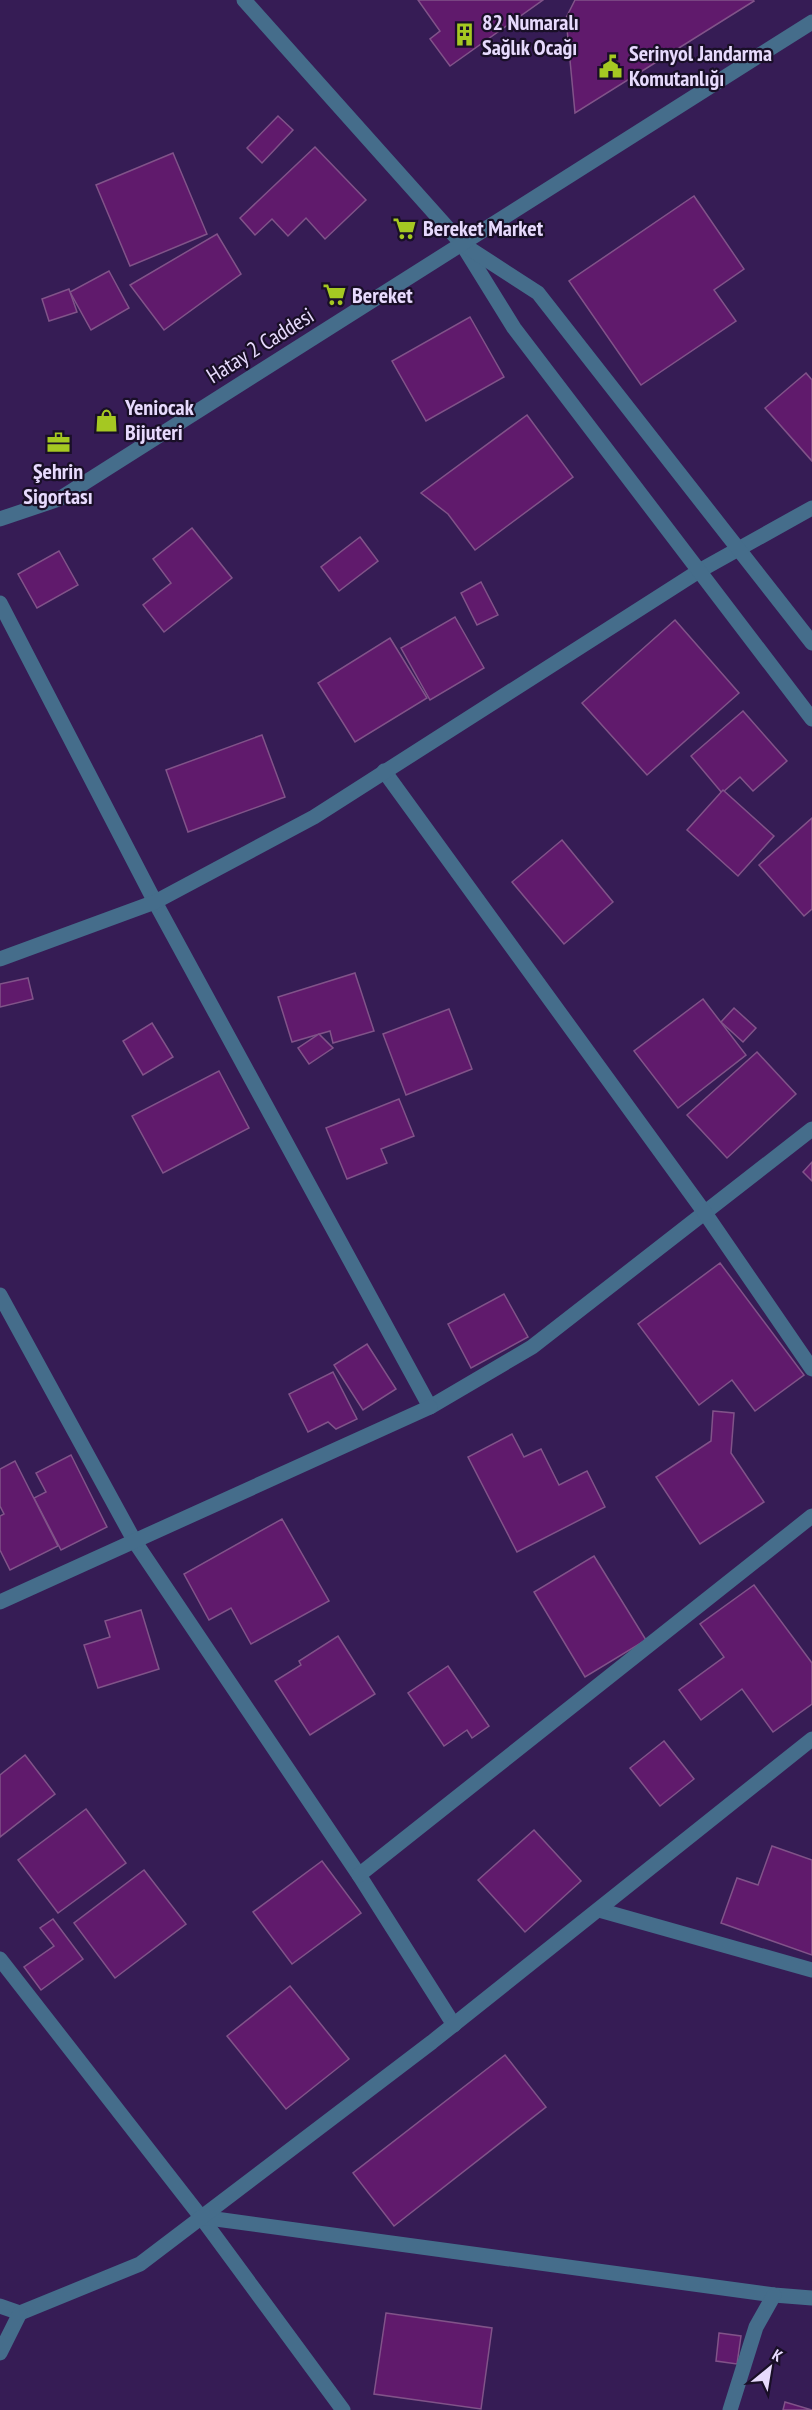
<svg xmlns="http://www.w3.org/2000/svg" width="812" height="2410" viewBox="0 0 812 2410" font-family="'PT Sans Narrow',sans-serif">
<rect width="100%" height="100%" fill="#361c55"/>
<g fill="#601a6c" stroke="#815389" stroke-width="1.5">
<polygon points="418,0 543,0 450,66 430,39 440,31"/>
<polygon points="575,0 753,0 754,1 575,113 566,18"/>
<polygon points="278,116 293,130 262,163 247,148"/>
<polygon points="315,147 366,200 325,239 306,218 288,236 272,219 255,235 240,218"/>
<polygon points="173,153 207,234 130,266 96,185"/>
<polygon points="694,196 744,269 714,290 736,321 641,385 569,281"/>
<polygon points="217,234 241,274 164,330 130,285"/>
<polygon points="109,271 129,308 91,330 70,292"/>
<polygon points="69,289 77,312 49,321 42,299"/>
<polygon points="470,317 504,377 426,421 392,361"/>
<polygon points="806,373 812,380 812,461 765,408"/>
<polygon points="527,415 573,477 475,550 448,514 421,493"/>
<polygon points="192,528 232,578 164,632 143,605 171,583 153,559"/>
<polygon points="360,537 378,561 339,591 321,567"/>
<polygon points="59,551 78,585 37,608 18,574"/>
<polygon points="481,582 498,615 477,625 461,593"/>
<polygon points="455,617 484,668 430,700 401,648"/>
<polygon points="675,620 739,693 647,775 582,703"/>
<polygon points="390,638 427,698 355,742 318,683"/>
<polygon points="743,711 787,761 753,791 740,777 722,793 691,756"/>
<polygon points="262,735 285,797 188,832 166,770"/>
<polygon points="723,790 774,836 738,876 687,830"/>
<polygon points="812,818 812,909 804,916 759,865"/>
<polygon points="562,840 613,902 564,944 512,882"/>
<polygon points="355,973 374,1031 333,1043 330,1031 292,1042 278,997"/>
<polygon points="28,978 33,999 0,1007 0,984"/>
<polygon points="703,999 746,1055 678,1108 634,1051"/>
<polygon points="734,1008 756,1028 743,1042 721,1022"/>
<polygon points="449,1009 472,1069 406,1095 383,1034"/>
<polygon points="152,1023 173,1057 143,1075 123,1041"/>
<polygon points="319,1034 333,1048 309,1064 298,1048"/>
<polygon points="757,1052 796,1094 727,1158 687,1115"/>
<polygon points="219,1071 249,1128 163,1173 132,1116"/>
<polygon points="399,1099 414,1136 381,1149 387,1163 347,1179 326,1128"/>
<polygon points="812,1162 812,1181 803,1172"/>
<polygon points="720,1263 804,1375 755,1411 732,1380 699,1405 638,1324"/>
<polygon points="504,1294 528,1337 471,1368 448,1324"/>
<polygon points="367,1344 396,1389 363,1410 334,1365"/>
<polygon points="333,1372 357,1419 336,1429 328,1422 308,1432 289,1394"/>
<polygon points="713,1411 734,1413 731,1453 764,1502 700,1544 656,1477 711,1441"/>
<polygon points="512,1434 524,1457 541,1449 559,1485 587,1471 605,1507 517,1552 468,1457"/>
<polygon points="71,1455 107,1527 61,1550 34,1498 46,1492 36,1473"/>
<polygon points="15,1461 58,1546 10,1570 0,1550 0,1516 4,1514 0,1506 0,1469"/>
<polygon points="282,1519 329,1601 251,1644 231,1608 209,1620 184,1574"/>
<polygon points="594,1556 646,1640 585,1677 534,1592"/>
<polygon points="754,1585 812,1663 812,1704 773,1732 742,1689 701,1720 679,1690 724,1657 700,1624"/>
<polygon points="141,1610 159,1669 98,1688 84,1645 110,1637 105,1621"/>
<polygon points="338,1636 375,1694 310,1735 275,1681 301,1665 299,1661"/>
<polygon points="448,1666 489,1726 472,1738 467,1730 444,1746 408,1693"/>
<polygon points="664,1741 694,1779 660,1806 630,1768"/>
<polygon points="25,1755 55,1794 0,1837 0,1775"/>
<polygon points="86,1809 126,1863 58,1913 18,1860"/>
<polygon points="534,1830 581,1881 525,1932 478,1880"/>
<polygon points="772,1846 812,1860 812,1955 721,1923 737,1878 758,1885"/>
<polygon points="322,1861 361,1913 292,1964 253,1912"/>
<polygon points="144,1870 186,1924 115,1978 74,1923"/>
<polygon points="53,1919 83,1959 41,1990 24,1967 54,1946 40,1928"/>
<polygon points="290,1986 349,2059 286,2109 227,2036"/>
<polygon points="505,2055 546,2107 394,2226 353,2173"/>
<polygon points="386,2313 492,2328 481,2409 374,2394"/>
<polygon points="719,2333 741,2336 737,2364 716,2361"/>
<polygon points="785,2402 812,2410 783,2410"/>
</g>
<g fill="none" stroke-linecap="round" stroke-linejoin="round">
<g stroke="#456d8b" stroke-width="15">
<polyline points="0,603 155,902 430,1407 532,1347 812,1129"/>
<polyline points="384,771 705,1213 812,1369"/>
<polyline points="0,959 155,902 314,817 699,571 812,508"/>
<polyline points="0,1295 135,1542 359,1875 454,2025"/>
<polyline points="0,1602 430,1407"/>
<polyline points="359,1875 812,1516"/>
<polyline points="599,1910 812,1970"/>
<polyline points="0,1959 201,2217 343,2410"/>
<polyline points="201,2217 774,2295 812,2298"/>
<polyline points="0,2306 20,2313 140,2264 432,2042 812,1739"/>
<polyline points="0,2353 20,2313"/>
<polyline points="730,2410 756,2327 774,2295"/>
</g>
<g stroke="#456d8b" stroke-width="15">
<polyline points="244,0 462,244 514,328 812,719"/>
<polyline points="467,247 538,293 812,643"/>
<polyline points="0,519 59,499 812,22"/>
</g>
</g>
<defs>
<symbol id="building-bare" viewBox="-9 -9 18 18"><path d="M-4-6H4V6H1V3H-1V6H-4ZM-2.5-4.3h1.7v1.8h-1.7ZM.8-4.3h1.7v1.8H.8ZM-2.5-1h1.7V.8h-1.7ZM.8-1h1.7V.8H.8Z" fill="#a5c822" stroke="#190f27" stroke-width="2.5" paint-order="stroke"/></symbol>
<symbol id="civic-bare" viewBox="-9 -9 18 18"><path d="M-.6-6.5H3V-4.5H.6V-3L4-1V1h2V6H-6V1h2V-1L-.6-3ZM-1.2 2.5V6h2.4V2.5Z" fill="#a5c822" stroke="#190f27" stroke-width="2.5" paint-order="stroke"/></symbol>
<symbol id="supermarket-bare" viewBox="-9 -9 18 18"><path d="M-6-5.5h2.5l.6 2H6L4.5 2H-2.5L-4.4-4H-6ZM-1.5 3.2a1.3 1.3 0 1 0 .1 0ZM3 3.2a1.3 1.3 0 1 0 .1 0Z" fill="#a5c822" stroke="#190f27" stroke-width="2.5" paint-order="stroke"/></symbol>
<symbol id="shop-bare" viewBox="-9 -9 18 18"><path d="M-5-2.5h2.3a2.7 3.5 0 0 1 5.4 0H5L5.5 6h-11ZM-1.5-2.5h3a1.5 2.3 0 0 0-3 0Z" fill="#a5c822" stroke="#190f27" stroke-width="2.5" paint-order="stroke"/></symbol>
<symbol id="office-bare" viewBox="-9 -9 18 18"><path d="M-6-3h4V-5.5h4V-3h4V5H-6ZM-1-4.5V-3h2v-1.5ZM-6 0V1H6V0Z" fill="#a5c822" stroke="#190f27" stroke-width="2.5" paint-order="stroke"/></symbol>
</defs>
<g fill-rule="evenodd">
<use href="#building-bare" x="448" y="18" width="33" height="33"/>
<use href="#civic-bare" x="594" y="50" width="33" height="33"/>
<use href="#supermarket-bare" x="388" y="212" width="33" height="33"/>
<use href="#supermarket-bare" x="318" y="278" width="33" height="33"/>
<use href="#shop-bare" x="90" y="404" width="33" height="33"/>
<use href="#office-bare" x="42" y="426" width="33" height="33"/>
</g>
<g text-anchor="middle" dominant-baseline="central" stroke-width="4.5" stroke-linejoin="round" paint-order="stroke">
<g font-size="22" font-weight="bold" fill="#e7dafd" stroke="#190f27" text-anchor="start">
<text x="482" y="22">82 Numaralı<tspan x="482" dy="25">Sağlık Ocağı</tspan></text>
<text x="629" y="53">Serinyol Jandarma<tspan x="629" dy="25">Komutanlığı</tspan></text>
<text x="423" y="228">Bereket Market</text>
<text x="352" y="295">Bereket</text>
<text x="125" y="407">Yeniocak<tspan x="125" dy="25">Bijuteri</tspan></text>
<text x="58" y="471" text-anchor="middle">Şehrin<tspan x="58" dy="25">Sigortası</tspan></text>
</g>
<g font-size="22" fill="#e7dafd" stroke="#190f27">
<text transform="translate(260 345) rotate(-32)">Hatay 2 Caddesi</text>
</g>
</g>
<g transform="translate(770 2368) rotate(30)" stroke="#190f27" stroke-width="4.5" paint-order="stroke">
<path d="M0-4.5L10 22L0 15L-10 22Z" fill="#e7dafd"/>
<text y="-9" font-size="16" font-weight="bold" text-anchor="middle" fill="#e7dafd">K</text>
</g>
</svg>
